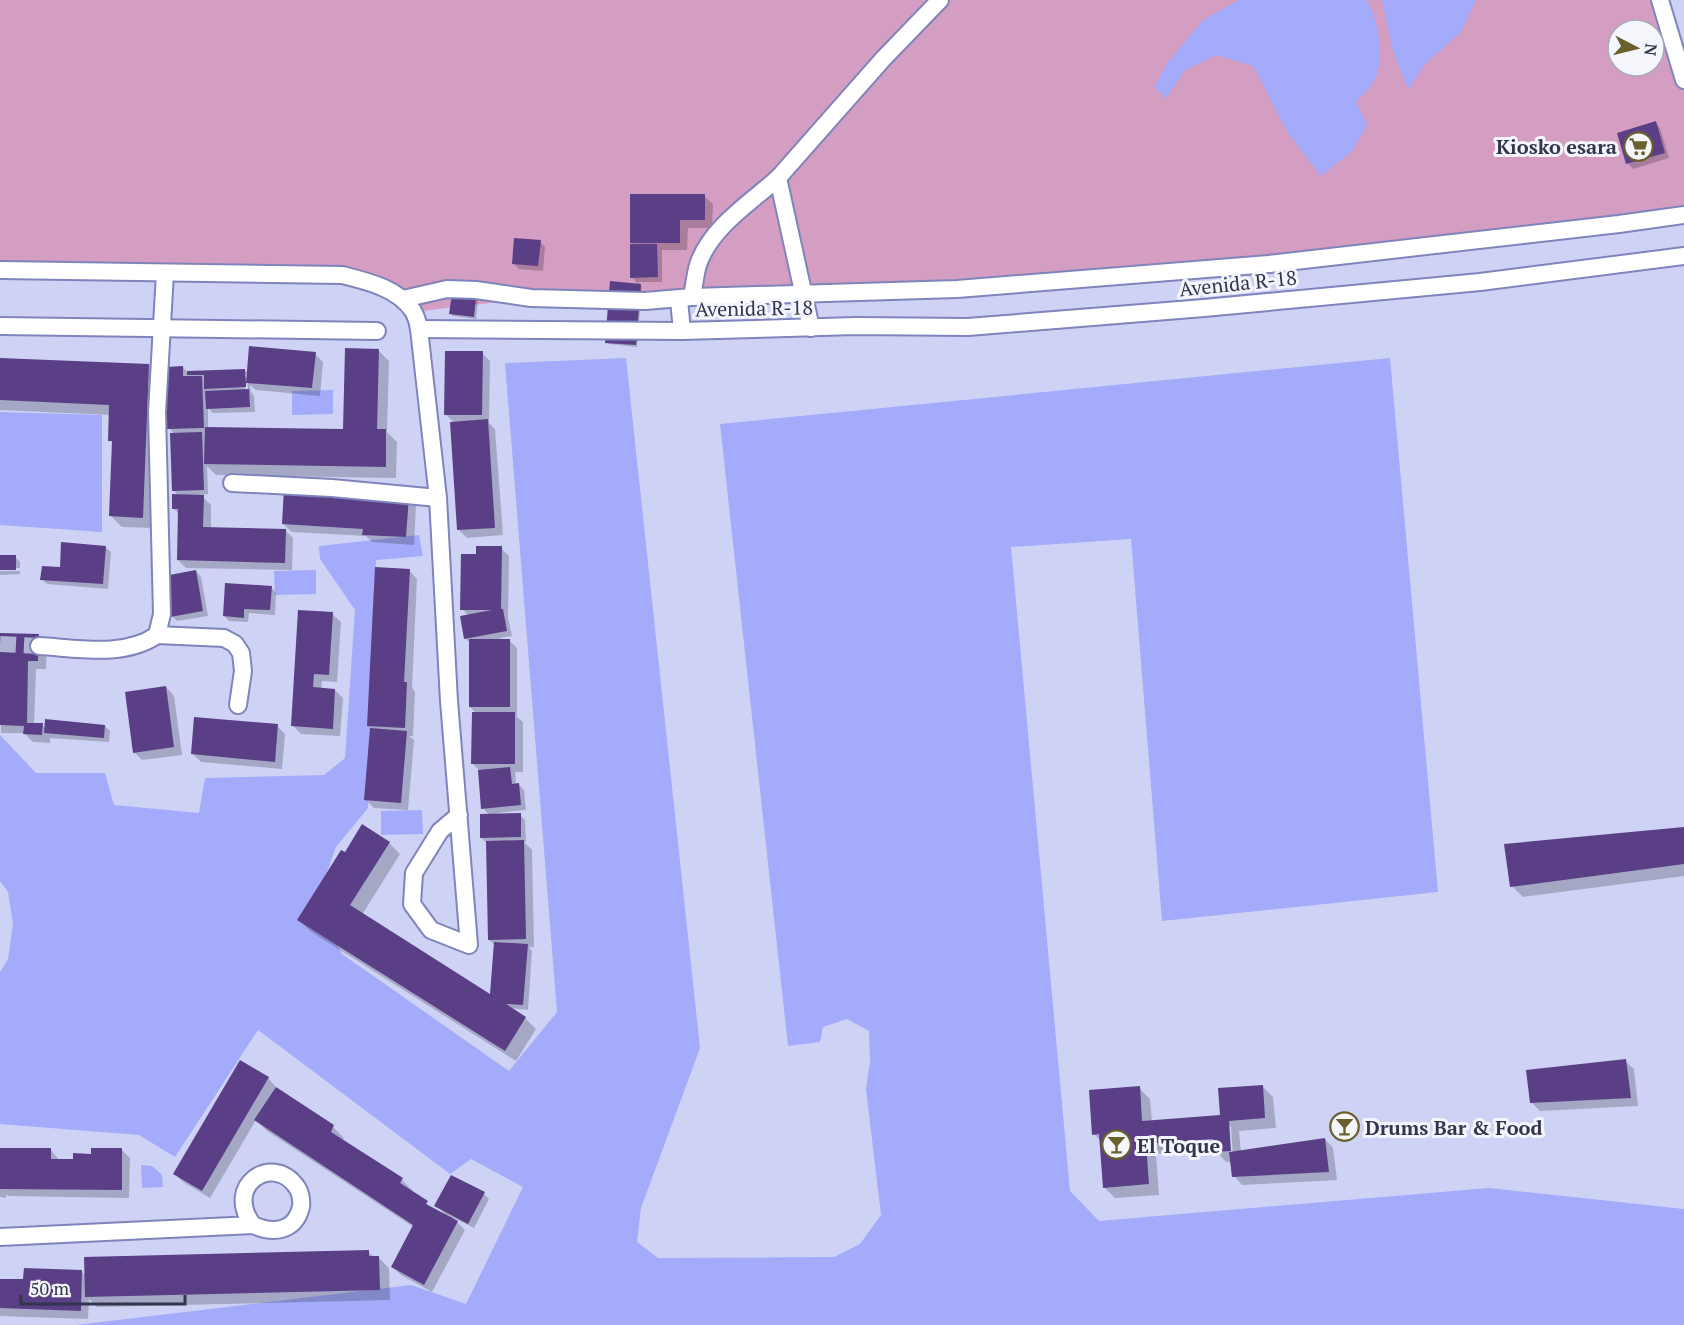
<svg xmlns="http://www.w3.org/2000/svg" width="1684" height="1325" viewBox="0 0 1684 1325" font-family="'PT Serif',serif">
<rect width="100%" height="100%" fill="#ced3f6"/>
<path fill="#d49dc2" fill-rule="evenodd" d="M 0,0 L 1660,0 L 1684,87 L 1684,214 L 957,289 L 531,298 L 414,312 L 373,283 L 0,270 ZM 1618,30 L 1654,30 L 1654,66 L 1618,66 Z"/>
<g fill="#a3abfa">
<path d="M 1239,0 L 1367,0 C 1378,19 1385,58 1375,79 C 1371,87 1362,95 1356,101 L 1367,125 L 1352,151 L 1321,176 L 1288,133 L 1253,66 L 1216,55 L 1185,70 L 1166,98 L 1154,87 L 1168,62 L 1203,20 Z"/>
<polygon points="1382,0 1476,0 1460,33 1425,64 1408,90 1392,48"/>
<polygon points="626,358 700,1048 641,1208 637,1242 658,1258 834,1257 860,1244 881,1215 866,1089 870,1061 869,1031 847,1019 823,1027 820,1042 788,1046 720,424 1390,358 1438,892 1162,921 1131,539 1011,547 1070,1191 1099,1221 1489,1188 1684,1209 1684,1325 76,1325 411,1285 466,1304 523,1187 471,1159 450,1174 258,1030 175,1157 139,1135 0,1124 0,972 8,959 13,924 8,892 0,881 0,735 36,773 105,773 114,805 199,813 205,778 324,775 345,758 355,610 320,559 319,546 419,535 423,556 376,560 368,808 336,847 327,872 324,920 342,954 509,1071 557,1012 505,363"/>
<polygon points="333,390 333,414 292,415 292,391"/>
<polygon points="0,412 102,415 102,532 0,525"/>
<polygon points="316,570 316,594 275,595 274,571"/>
<polygon points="422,810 423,834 381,835 381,811"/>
<polygon points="141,1165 152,1166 162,1175 163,1187 142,1188"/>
</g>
<g fill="#0003" fill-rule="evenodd">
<polygon points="1655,123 1660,128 1669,158 1633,169 1628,163"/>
<polygon points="704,196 713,204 712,228 688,228 687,250 662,250 662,282 638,282 642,287 637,347 609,344 607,342 639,285 632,277 635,246 631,242"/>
<polygon points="540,242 545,247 543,271 519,269 514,264"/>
<polygon points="476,298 478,301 476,319 453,316 451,314"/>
<path d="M 378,350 L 389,361 L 387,432 L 397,442 L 396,478 L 216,475 L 207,466 L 208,494 L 201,495 L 211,505 L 211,528 L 285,530 L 293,538 L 292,570 L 186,568 L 178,560 L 179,514 L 173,508 L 179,496 L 173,490 L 175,435 L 169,428 L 183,367 L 188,373 L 245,371 L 248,374 L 315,354 L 323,362 L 320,396 L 256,390 L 250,385 L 251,392 L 254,396 L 255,412 L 213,413 L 208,408 L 208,429 L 345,431 ZM 244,374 L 247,374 L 248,390 L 245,390 Z"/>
<polygon points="482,353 490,361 489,423 495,429 503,535 467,538 459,530 455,423 445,414"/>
<polygon points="0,359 149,365 160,376 154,528 122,527 111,516 114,444 110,440 111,415 0,410"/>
<polygon points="408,497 416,505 414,545 372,542 366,536 292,532 283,524"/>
<polygon points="105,547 111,552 108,589 47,584 42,579"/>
<polygon points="501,548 509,556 508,618 512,636 500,638 500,640 509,640 517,648 517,717 523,722 523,772 515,772 516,785 519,785 524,790 526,810 497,813 497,815 520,815 525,820 526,842 524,842 532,850 534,947 529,947 532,951 528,1010 510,1008 525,1018 536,1029 516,1061 310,931 299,920 345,854 389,843 400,854 362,915 492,997 495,945 489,940 487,843 481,838 490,816 483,808 479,770 473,764 477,714 470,707 470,643 465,638 469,616 462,609 477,556"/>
<polygon points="0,557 15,557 20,562 20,568 0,568"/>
<polygon points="409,570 417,579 412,688 415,692 413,736 409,736 414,740 408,810 374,808 366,800 372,729 369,726"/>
<polygon points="0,571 20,571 20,574 0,575"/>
<polygon points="196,571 201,577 208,616 177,621 172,616"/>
<polygon points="271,587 276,593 275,615 249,613 248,622 229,621 224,616"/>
<polygon points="332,614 341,622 337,682 322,681 321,689 335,690 343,698 340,736 301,734 293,726"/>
<polygon points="0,634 38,636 47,644 46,669 36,669 34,725 42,725 46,729 105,726 110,731 109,742 50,738 50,743 33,742 24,733 1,733"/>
<polygon points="166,687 174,696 182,755 142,760 134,752"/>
<polygon points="277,726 285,734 282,769 201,762 193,754"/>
<polygon points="1684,828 1684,876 1523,897 1512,886"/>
<polygon points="1625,1061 1634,1069 1638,1106 1540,1111 1531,1102"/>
<polygon points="268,1078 276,1087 275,1088 333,1127 344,1138 342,1141 402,1180 413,1191 412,1192 434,1210 446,1215 436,1205 484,1194 489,1199 474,1228 452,1217 465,1230 432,1292 401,1275 393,1267 415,1228 267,1131 256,1120 210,1198 183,1182 175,1174"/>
<path d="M 1262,1086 L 1273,1097 L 1276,1128 L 1239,1131 L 1241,1152 L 1325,1139 L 1333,1148 L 1337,1180 L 1242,1185 L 1234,1176 L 1232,1162 L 1226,1162 L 1215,1150 L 1156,1154 L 1159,1195 L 1115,1198 L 1104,1187 L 1101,1141 L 1094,1134 L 1139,1088 L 1150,1099 L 1152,1122 L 1221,1117 ZM 1228,1126 L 1231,1126 L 1233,1158 L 1230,1158 Z"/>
<polygon points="0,1148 51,1150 59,1160 75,1160 121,1149 130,1158 129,1198 8,1196 6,1194 6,1198 0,1197"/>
<polygon points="368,1252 374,1257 378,1257 389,1268 390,1300 97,1307 89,1299 88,1319 0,1316 0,1280 25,1281 82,1272 86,1276"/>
</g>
<g fill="#5a3f86">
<polygon points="1656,121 1665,153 1626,164 1617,133"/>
<polygon points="630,194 705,194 705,220 680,220 680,243 630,243"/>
<polygon points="514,238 541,240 538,266 512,264"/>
<polygon points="630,244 657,244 658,277 630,278"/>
<polygon points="610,281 641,284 636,345 605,343"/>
<polygon points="452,294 476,297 474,317 449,314"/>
<polygon points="249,346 316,352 312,388 246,383 246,387 204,389 204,375 187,375 187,371 245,369 246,383"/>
<polygon points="345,348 379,349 377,429 386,429 386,467 204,464 205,427 343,429"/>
<polygon points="445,351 483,351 482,415 444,415"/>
<polygon points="0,358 149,364 143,518 109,516 112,441 108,441 109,405 0,400"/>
<polygon points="183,366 183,376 202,376 204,428 167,429 165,367"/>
<polygon points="249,389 250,407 206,409 205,391"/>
<polygon points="488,419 495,528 457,530 450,422"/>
<polygon points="202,432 204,490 172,491 170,433"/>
<polygon points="284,488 409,496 406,537 362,535 363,529 282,524"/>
<polygon points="172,494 204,495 203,527 286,529 285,563 177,560 178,509 172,509"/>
<polygon points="61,542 106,546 103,584 40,580 42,566 60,567"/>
<polygon points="476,546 502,546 501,609 503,609 507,631 464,639 460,616 492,610 460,610 461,554 476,554"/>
<rect x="0" y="555" width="16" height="15"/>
<polygon points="375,567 410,569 404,682 407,682 405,728 367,726"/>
<polygon points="196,570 203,611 170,617 164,576"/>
<polygon points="225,583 272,586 270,610 244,609 244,618 223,616"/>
<polygon points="298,610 333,612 329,675 314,674 313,687 335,689 333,729 291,726"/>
<polygon points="0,633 39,634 38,661 28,661 27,723 43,723 42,735 23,734 24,726 0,725"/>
<rect x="469" y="639" width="41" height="68"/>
<polygon points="166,686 174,747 133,753 125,692"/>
<polygon points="472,712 515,712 515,764 471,764"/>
<polygon points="194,717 278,724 275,762 191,754"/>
<polygon points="45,719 105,725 104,738 44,733"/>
<polygon points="370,728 407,731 401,803 364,800"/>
<polygon points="510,767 512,784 519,783 521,805 481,809 478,770"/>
<polygon points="521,813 521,837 480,838 480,814"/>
<polygon points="362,824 390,842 350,905 490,994 494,942 528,944 523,1005 506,1004 526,1017 505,1051 297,920 341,850 345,852"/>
<polygon points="1684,827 1684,864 1510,887 1504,844"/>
<polygon points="524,840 526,939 488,940 486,841"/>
<polygon points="1626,1059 1631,1098 1530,1103 1526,1070"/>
<polygon points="240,1060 269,1077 202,1191 173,1174"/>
<polygon points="1263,1085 1265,1118 1229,1121 1231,1151 1214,1152 1213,1139 1146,1144 1149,1184 1103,1188 1099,1134 1092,1135 1089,1090 1140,1086 1142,1121 1220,1115 1218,1088"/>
<polygon points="276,1087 334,1125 331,1132 403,1178 400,1183 428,1201 426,1204 458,1221 424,1285 391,1267 413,1225 254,1120"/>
<polygon points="1325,1138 1329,1172 1232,1177 1229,1152"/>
<polygon points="0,1148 51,1148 51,1159 73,1159 73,1153 91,1154 91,1148 122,1148 122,1190 0,1189"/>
<polygon points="451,1175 485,1192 468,1224 434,1206"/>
<polygon points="369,1250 369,1256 379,1256 380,1290 85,1297 84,1257"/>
<polygon points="24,1268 82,1270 81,1311 0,1308 0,1279 23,1279"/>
</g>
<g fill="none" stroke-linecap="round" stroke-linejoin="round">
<polyline stroke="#afb3d4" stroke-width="16" stroke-dasharray="16 8" stroke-linecap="butt" points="0,644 39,646"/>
<defs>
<g id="street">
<polyline points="1660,0 1684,80"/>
<path d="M 0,270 L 342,275 C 366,281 398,288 413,311 C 416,316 418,323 419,329 L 438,498 L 449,701 L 469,945 L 431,930 L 412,904 L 414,873 L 440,831 L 459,815"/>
<path d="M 692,297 C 694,287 695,275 698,265 C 710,228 750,203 778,178"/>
<polyline points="403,299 447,289 476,290 531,298 645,301 692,297 957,289 1269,264 1619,224 1684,215"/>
<polyline points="679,300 682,331"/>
<polyline points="0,326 377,331"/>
<polyline points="811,328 778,178 883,59 940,0"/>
<polyline points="419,329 682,331 856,326 968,327 1204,308 1480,282 1684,256"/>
<polyline points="232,483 332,488 438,498"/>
<polyline points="157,635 224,638 235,644 241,653 243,671 238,705"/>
<path d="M 39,646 C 77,648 124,658 157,635 L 162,614 L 157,412 L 165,273"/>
<path d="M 0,1237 L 253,1225 C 273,1234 295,1232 301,1207 C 302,1200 300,1191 296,1186 C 272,1153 223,1186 253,1225"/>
</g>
</defs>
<use href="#street" stroke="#7f84bb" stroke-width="20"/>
<use href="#street" stroke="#fff" stroke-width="16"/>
</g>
<defs>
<symbol id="supermarket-ring" viewBox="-11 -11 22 22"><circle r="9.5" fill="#f5f6fc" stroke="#6a602d" stroke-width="1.5"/><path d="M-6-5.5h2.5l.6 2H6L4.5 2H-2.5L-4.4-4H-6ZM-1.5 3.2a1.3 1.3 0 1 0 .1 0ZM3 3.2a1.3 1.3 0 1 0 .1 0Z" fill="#6a602d"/></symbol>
<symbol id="bar-ring" viewBox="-11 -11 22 22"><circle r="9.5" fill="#f5f6fc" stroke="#6a602d" stroke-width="1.5"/><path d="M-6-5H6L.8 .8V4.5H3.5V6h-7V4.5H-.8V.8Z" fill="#6a602d"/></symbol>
</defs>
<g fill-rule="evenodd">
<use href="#supermarket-ring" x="1622" y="130" width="33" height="33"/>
<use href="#bar-ring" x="1328" y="1110" width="33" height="33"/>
<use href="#bar-ring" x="1100" y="1128" width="33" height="33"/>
</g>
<g text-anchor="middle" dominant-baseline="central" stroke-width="6" stroke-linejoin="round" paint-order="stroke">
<g font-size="20" font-weight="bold" fill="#33354d" stroke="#f5f6fc" text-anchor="start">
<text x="1617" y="146" text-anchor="end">Kiosko esara</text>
<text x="1365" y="1127">Drums Bar &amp; Food</text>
<text x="1137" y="1145">El Toque</text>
</g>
<g font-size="20" fill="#33354d" stroke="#f5f6fc">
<text transform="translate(1238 283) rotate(-6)">Avenida R-18</text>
<text transform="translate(754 308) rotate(-1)">Avenida R-18</text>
</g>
</g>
<g transform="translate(1636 48) rotate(97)"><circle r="28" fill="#f5f6fc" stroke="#a7a9b6" stroke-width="1.5"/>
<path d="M0-4.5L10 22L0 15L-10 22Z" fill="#6a602d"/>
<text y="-9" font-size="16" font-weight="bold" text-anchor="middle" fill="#33354d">N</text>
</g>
<path d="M21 1295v9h164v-9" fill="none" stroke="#33354d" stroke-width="3"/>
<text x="30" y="1295" font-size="18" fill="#33354d" stroke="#f5f6fc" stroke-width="4.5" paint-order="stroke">50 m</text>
</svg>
